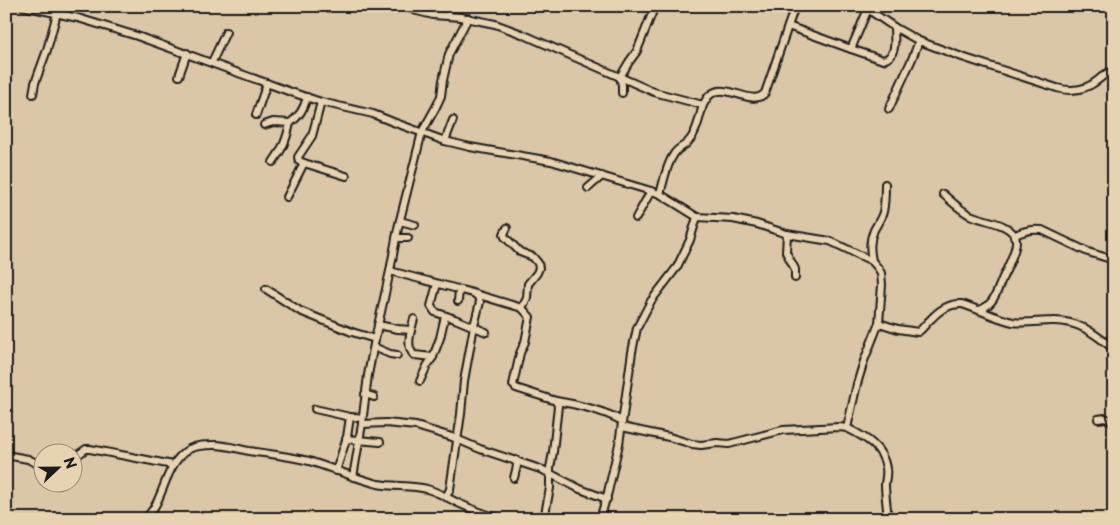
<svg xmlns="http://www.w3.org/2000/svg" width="1120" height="525" viewBox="0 0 1120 525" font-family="'Playpen Sans',sans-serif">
<rect width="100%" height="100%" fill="#dbc7a8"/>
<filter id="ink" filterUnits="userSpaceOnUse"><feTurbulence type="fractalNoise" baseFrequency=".02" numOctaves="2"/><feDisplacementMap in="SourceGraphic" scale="10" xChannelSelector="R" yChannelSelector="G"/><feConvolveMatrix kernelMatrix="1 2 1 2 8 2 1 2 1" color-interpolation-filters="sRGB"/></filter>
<g filter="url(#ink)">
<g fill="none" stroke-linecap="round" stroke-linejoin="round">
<defs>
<g id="minor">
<polyline points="23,6 78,18 137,36 291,92 321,102 373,114 393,122 445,141 470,147 551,161 651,191 660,194 697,217 690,240 677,267 651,301 637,328 632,352 619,444 608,492 600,519"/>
<path d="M 404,6 L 417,11 L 433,15 L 461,17 L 495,24 L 522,34 L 654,92 L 703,105 C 705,102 707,97 710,95 C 727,81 752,108 765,93 L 795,6"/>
<path d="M 863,6 L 894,27 L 919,41 L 962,57 L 1057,88 C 1071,92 1086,90 1098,80 C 1103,76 1105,73 1111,72 L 1114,68"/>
<polyline points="448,16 450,6"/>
<polyline points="788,26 851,49 868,9"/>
<path d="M 851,49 L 883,60 C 898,56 894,40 894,27"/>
<polyline points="212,62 226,32"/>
<polyline points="179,76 187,53"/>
<polyline points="622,93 622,85 620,77 629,62 637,51 655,6"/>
<polyline points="33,94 35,83 47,50 59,6"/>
<polyline points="321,102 312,136 298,157 299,161 304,163 346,176"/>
<polyline points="889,109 912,59 919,41"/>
<polyline points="256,115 267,83"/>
<path d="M 290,123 C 300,116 304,108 307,97"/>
<path d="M 264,125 L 273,122 L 290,123 C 287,138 283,149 273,162"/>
<polyline points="445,141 453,120"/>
<polyline points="588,188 602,176"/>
<path d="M 660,194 C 664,181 666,165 674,154 C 677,149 682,147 686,144 C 697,134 699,118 703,105"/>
<path d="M 943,194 C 951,201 960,210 970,215 C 983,221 1013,223 1016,240 C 1017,249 1007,269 1003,277 C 997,290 995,305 979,310"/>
<polyline points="287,197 304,163"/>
<path d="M 697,217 L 733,219 L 757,224 L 787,234 L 830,241 L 872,261 L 878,268 L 881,273 L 882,285 L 879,323 L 864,361 L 857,384 L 847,428 C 865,437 883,447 886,468 C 887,473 886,478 885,484 C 885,495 887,507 888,519"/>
<polyline points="636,218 651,191"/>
<polyline points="400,221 415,225"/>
<polyline points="507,228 504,234 505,237 520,252 533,257 538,263 539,268 537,273 528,284 527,298 522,308 530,317 525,342 520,353 513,385 516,388 556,401 558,406 553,452 550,468 550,488 544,519"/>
<polyline points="787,234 786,252 795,269 795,278"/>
<path d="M 1014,236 C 1022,231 1033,229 1042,230 L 1088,252 L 1114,260"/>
<polyline points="396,238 408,238"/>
<path d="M 872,261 C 870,250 869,241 874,230 C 877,224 881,219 883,212 C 885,203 885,193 885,184"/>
<polyline points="390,271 469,292 522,308"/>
<polyline points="437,284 431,306 435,312 455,319 486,332"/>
<polyline points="266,289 300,311 352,332 375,339"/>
<polyline points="458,301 459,290"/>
<path d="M 414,319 C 411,331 405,346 414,355 L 433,357"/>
<path d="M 879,323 L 898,329 L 918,332 C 923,329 925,324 930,320 C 938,311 949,303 962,304 C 978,309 998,319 1013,322 C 1026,324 1039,321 1052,321 C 1078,320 1094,333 1114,349"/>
<polyline points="378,325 398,329 411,330"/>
<polyline points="374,347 390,354 397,355"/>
<polyline points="420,381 427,366 433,357 440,338 445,316"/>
<polyline points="365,394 374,397"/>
<path d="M 556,401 C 576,404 605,411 622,421"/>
<polyline points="315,409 350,417 362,418"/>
<polyline points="1098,419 1105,418 1114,422"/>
<polyline points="362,424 386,423 416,426 452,437 480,449 543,470 580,489 607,499"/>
<polyline points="622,427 669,437 692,444 701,445 717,443 729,444 783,430 839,427 847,428"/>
<polyline points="346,439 380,442"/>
<polyline points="6,455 28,459 42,466"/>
<polyline points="72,459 86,449 90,449 173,465"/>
<polyline points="336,471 347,437 350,417"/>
<polyline points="353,477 362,424 368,375 375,339 390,271 398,228 422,132 436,107 441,96 443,80 449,54 468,18"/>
<polyline points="514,478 517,466 516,460"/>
<polyline points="446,497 450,489 461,414 464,381 474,326 480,302 478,297 475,294"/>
<path d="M 145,519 C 166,499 163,465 189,449 C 197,445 206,445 215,445 C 226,445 238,449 249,451 C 269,454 289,456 309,461 C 332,468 354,478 378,484 C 394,487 411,485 427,489 C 438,492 448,498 458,503 C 471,509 487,515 501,519"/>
</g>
</defs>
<use href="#minor" stroke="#1c1c1c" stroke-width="10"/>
<use href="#minor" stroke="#e7d2b1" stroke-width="6"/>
</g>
</g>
<rect width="1120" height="525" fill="none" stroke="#e7d2b1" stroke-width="25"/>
<rect x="12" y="12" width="1095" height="500" fill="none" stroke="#1c1c1c" stroke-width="2" filter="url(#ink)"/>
<g transform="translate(58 468) rotate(68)"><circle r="24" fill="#e7d2b1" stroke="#968975"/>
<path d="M0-4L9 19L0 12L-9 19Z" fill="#1c1c1c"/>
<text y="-8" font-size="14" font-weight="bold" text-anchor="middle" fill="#1c1c1c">N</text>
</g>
</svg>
